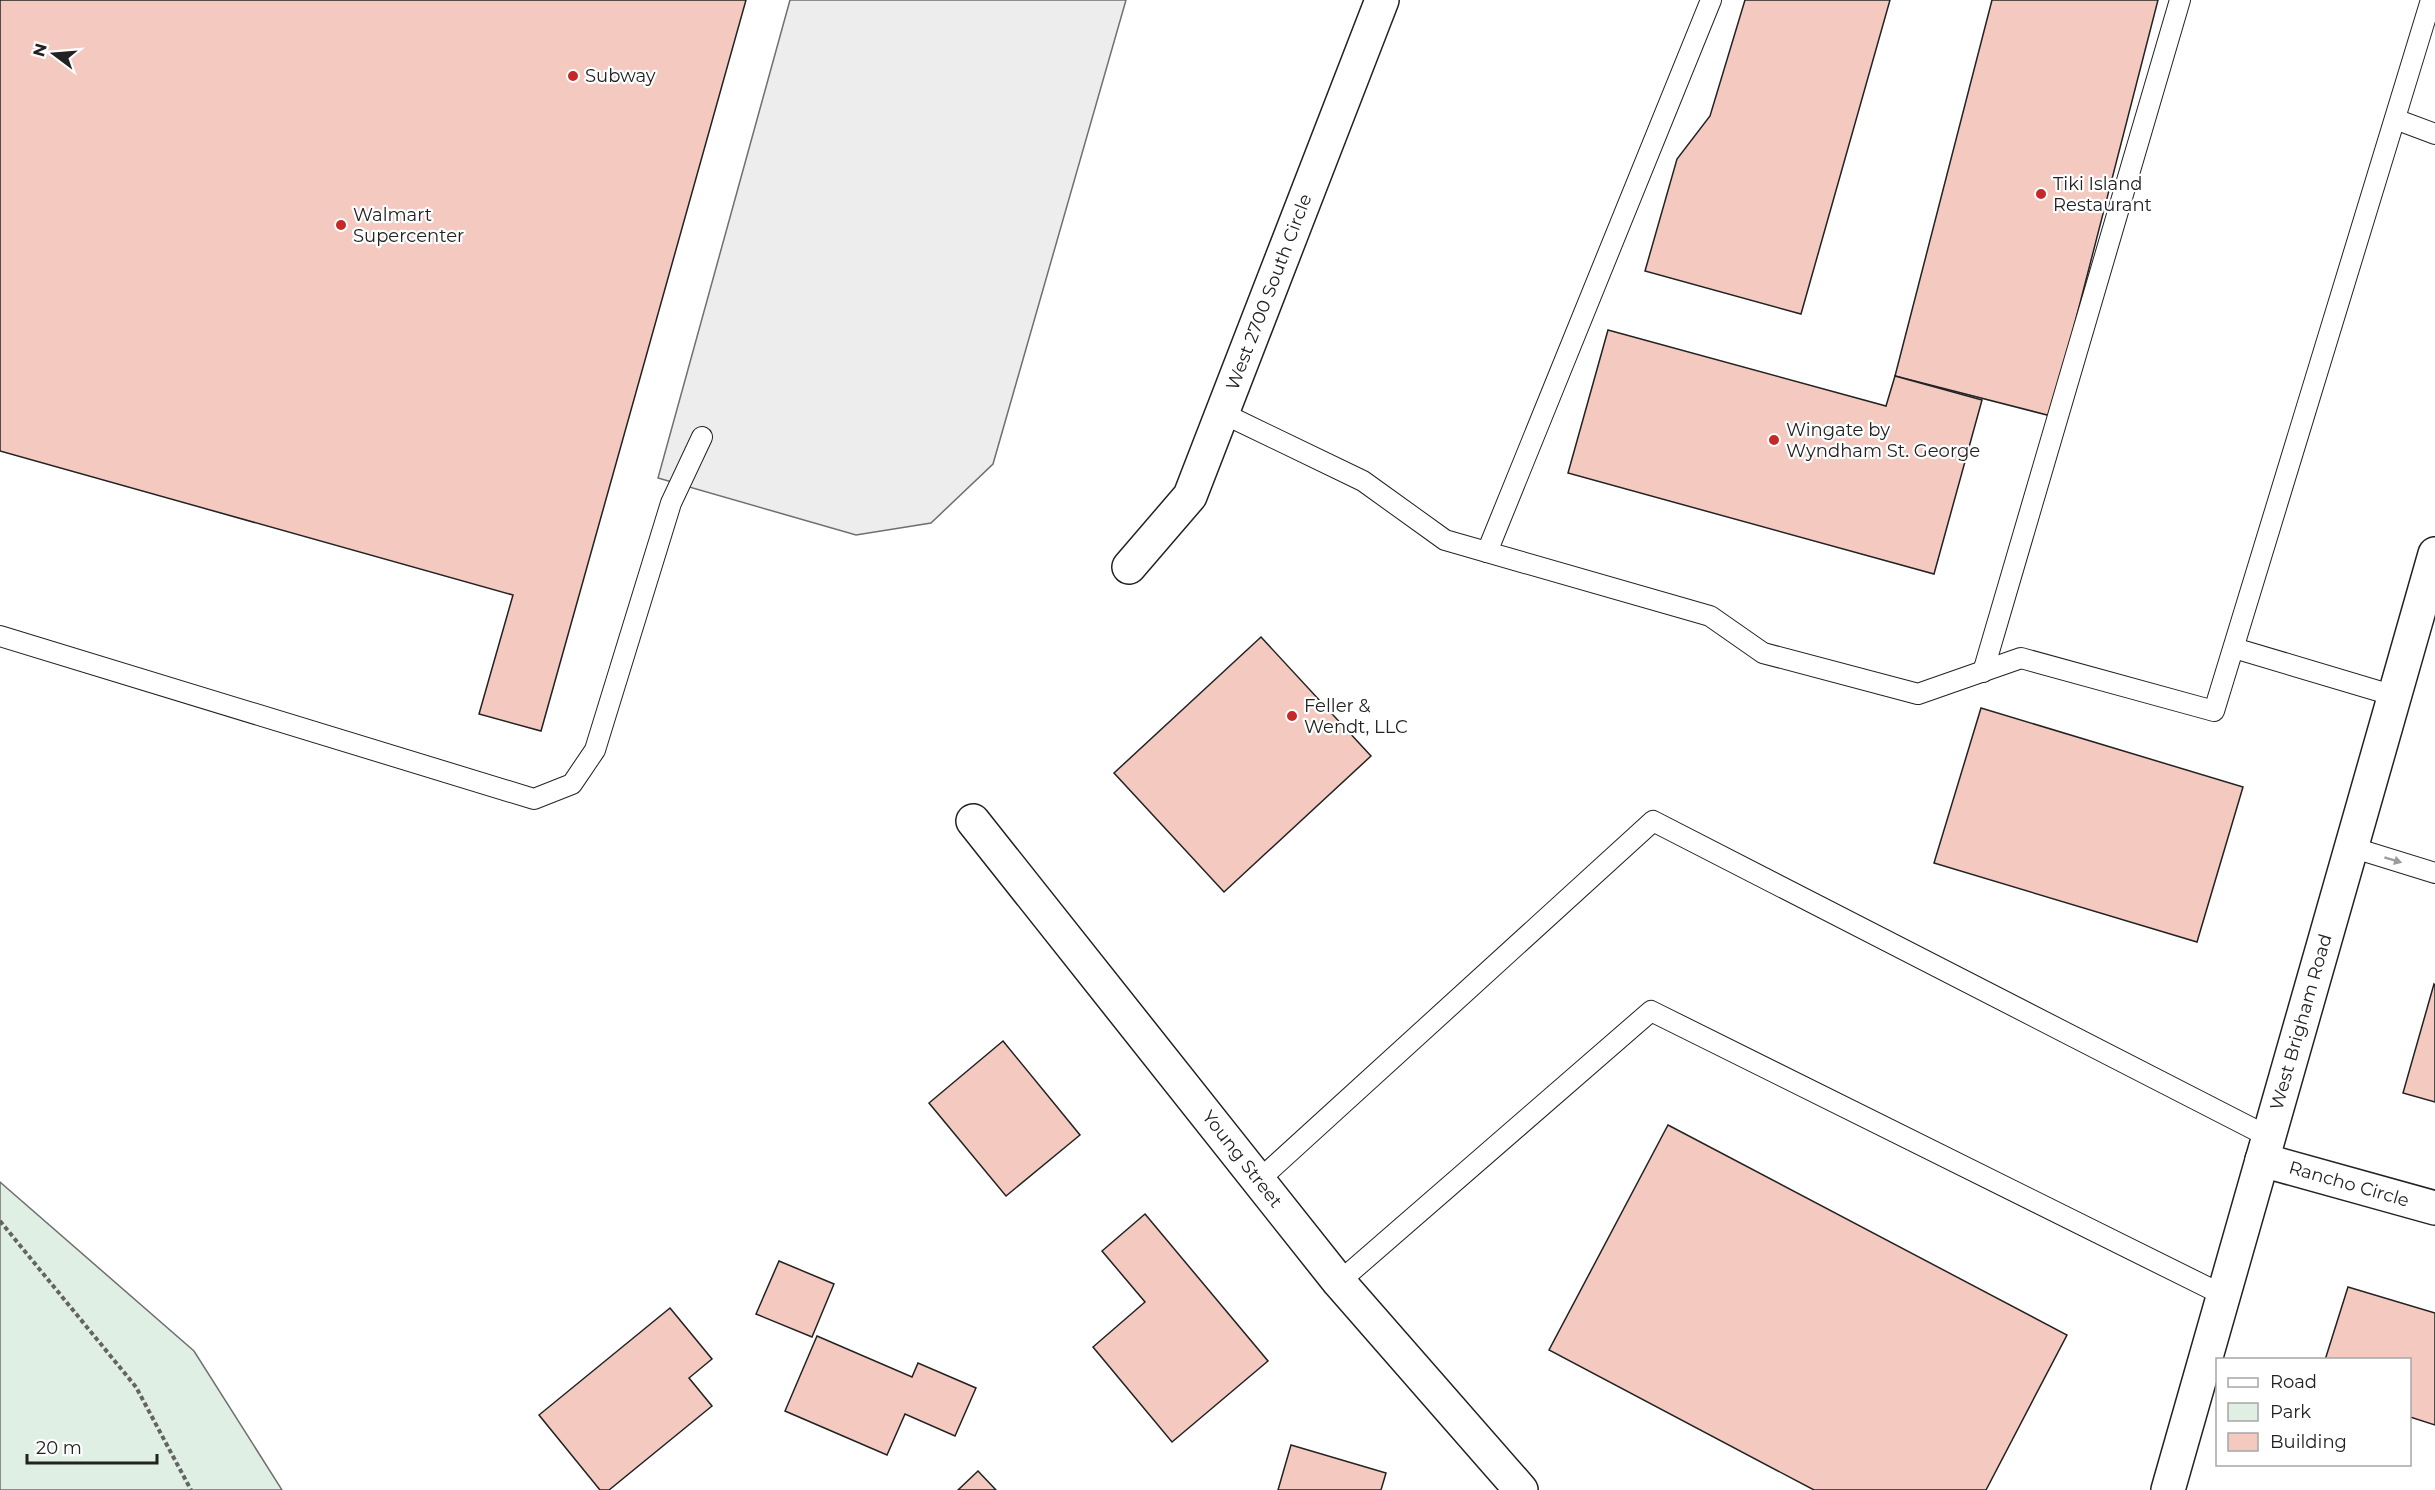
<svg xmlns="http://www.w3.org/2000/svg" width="2435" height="1490" viewBox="0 0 2435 1490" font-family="Montserrat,sans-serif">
<rect width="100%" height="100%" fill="#fff"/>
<polygon fill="#e0efe3" stroke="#6f6f6f" stroke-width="1.5" points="0,1182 194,1351 282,1490 0,1490"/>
<polygon fill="#ededed" stroke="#6f6f6f" stroke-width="1.5" points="790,0 1126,0 993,464 931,523 856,535 658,478"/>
<g fill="#f3c9c0" stroke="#222" stroke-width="1.5">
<polygon points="0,0 746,0 541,731 479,714 513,595 0,451"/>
<polygon points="1745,0 1890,0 1801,314 1645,271 1677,159 1710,116"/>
<polygon points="1992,0 2158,0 2051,416 1895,376"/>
<polygon points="1608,330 1886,406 1895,376 1982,400 1934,574 1568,473"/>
<polygon points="1261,637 1371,756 1224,892 1114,773"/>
<polygon points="1981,708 2243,787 2197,942 1934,863"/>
<polygon points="2434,984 2435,985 2435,1102 2403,1093"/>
<polygon points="1003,1041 1080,1135 1006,1196 929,1103"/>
<polygon points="1668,1125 2067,1335 1986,1490 1814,1490 1549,1350"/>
<polygon points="1145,1214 1268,1361 1172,1442 1093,1347 1145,1302 1102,1251"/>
<polygon points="779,1261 834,1284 812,1337 756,1314"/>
<polygon points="2348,1287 2435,1313 2435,1425 2410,1417 2410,1360 2325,1360"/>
<polygon points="670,1308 712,1359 689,1378 712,1406 609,1490 600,1490 539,1415"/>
<polygon points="817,1336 912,1377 918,1363 976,1388 955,1436 905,1414 887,1455 785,1411"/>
<polygon points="1291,1445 1386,1473 1381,1490 1278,1490"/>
<polygon points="978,1471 996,1490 958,1490"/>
</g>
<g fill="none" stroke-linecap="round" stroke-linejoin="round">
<defs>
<g id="lane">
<polyline points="2395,119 2435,134"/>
<polyline points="1222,413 1363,481 1445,540 1710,616 1763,653 1918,694 2021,658 2214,711 2431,0"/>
<polyline points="1487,552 1711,0"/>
<polyline points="0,636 534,799 572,784 595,750 671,503 702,437"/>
<polyline points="2234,648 2395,696"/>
<polyline points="1983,672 2180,0"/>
<polyline points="2351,847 2435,873"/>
<polyline points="1259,1180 1653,821 2269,1137"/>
<polyline points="1339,1282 1651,1011 2223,1295"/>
</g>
<g id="street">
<polyline points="1129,567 1190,496 1382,0"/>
<polyline points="973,821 1339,1282 1521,1490"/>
<polyline points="2262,1160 2435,1208"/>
<polyline points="2168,1490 2435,554"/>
</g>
</defs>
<use href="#lane" stroke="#222" stroke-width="22"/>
<use href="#street" stroke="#222" stroke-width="36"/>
<polyline stroke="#646464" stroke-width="4" stroke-dasharray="4.5 3" stroke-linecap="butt" points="0,1221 136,1387 191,1490"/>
<use href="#lane" stroke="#fff" stroke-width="20"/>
<use href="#street" stroke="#fff" stroke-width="33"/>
</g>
<defs><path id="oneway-solid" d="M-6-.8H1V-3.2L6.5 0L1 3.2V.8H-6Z" transform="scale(1.5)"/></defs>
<use fill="#9c9c9c" href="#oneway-solid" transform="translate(2393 860) rotate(17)"/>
<g fill="#c62828" stroke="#fff" stroke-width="2">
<circle cx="573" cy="76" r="6"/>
<circle cx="2041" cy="194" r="6"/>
<circle cx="341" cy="225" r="6"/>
<circle cx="1774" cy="440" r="6"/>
<circle cx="1292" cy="716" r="6"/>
</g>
<g text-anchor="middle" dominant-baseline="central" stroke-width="4.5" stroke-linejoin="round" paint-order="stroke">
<g font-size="18" fill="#222" stroke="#fff" text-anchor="start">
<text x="585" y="76">Subway</text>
<text x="2053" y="184">Tiki Island<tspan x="2053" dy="21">Restaurant</tspan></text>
<text x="353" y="215">Walmart<tspan x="353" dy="21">Supercenter</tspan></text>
<text x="1786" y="430">Wingate by<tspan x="1786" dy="21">Wyndham St. George</tspan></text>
<text x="1304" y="706">Feller &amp;<tspan x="1304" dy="21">Wendt, LLC</tspan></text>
</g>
<g font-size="18" fill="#222" stroke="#fff">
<text transform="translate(1269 292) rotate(-69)">West 2700 South Circle</text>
<text transform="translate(2301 1022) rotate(-74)">West Brigham Road</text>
<text transform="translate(1242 1159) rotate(52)">Young Street</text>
<text transform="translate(2349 1184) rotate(16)">Rancho Circle</text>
</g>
</g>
<rect x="2216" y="1358" width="195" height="108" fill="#ffffff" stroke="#a7a7a7" stroke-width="1.5"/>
<rect x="2228" y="1378" width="30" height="9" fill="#ffffff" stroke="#a7a7a7" stroke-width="1.5"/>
<text x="2270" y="1388" font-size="18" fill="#222222">Road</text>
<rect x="2228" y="1403" width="30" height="18" fill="#e0efe3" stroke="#a7a7a7" stroke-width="1.5"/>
<text x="2270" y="1418" font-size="18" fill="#222222">Park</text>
<rect x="2228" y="1433" width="30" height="18" fill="#f3c9c0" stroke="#a7a7a7" stroke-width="1.5"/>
<text x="2270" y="1448" font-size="18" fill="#222222">Building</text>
<g transform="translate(54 54) rotate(286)" stroke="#ffffff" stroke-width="4.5" paint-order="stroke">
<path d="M0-4.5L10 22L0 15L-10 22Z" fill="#222222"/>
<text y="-9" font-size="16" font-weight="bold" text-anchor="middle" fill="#222222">N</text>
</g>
<path d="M27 1454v9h130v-9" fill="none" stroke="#222222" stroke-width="3"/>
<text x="36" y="1454" font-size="18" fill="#222222" stroke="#ffffff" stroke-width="4.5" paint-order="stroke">20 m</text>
</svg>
